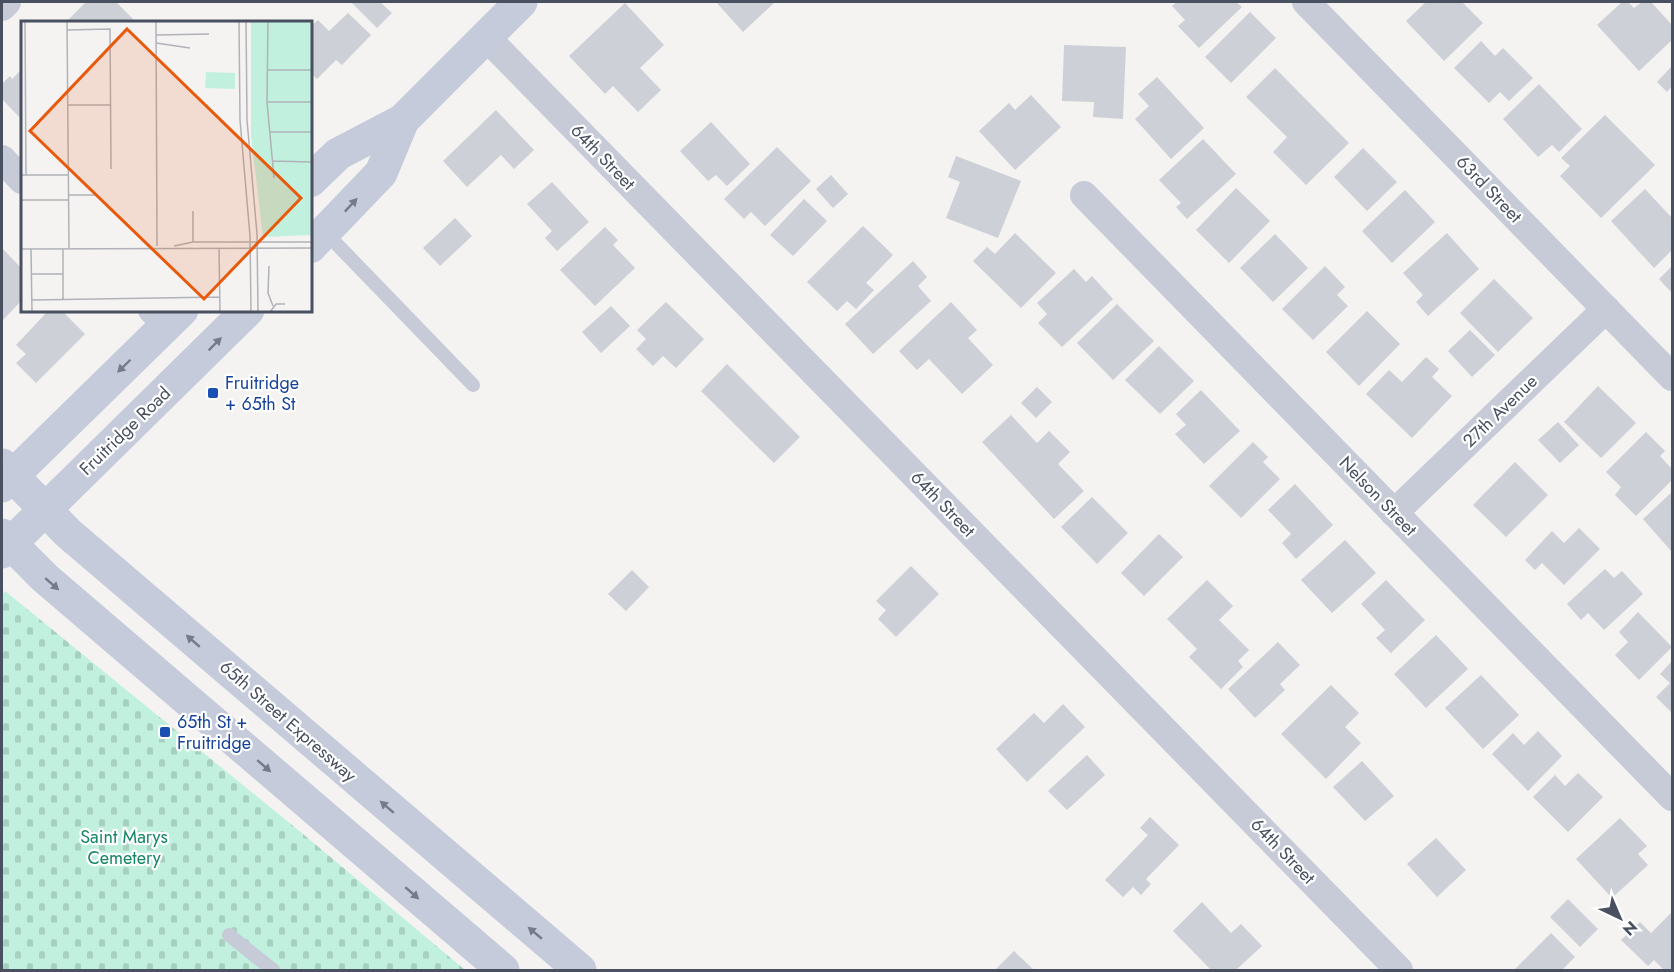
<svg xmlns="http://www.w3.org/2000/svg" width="1674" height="972" viewBox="0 0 1674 972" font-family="Jost,sans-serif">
<defs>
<pattern id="cemetery-stones" width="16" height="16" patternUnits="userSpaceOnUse" patternTransform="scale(1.5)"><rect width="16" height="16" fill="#c1f1de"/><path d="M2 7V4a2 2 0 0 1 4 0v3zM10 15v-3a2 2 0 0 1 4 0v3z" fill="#a7d0c1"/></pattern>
</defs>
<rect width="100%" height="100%" fill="#f4f3f2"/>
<polygon fill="url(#cemetery-stones)" points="5,591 303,834 465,970 2,970 2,595"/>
<g fill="#ced0d7">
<polygon points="86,2 116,2 133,19 130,22 66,22"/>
<polygon points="351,2 380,2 392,13 377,28"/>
<polygon points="716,2 772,2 774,3 743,32"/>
<polygon points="1177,2 1236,2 1242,7 1199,48 1178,26 1185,20 1172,6"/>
<polygon points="1426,2 1462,2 1483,23 1444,61 1406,21"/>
<polygon points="1622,2 1628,2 1634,8 1642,2 1651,2 1672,25 1672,40 1639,71 1597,25"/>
<polygon points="625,3 664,45 640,68 661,90 638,112 613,86 605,94 569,56"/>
<polygon points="1250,12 1276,38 1231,83 1205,57"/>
<polygon points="348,13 371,35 342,65 336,60 317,79 310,72 310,27 318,20 329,31"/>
<polygon points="1481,41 1495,56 1503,48 1533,78 1509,101 1500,92 1489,103 1454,68"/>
<polygon points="1064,45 1126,47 1123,119 1093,117 1094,102 1062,101"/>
<polygon points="1672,66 1672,86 1667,92 1657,82"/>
<polygon points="1275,68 1349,143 1306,185 1273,152 1287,137 1246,97"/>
<polygon points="22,69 22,120 2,99 2,84 10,76 12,79"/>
<polygon points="1157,77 1204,128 1171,159 1135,119 1149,106 1138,94"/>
<polygon points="1539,84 1582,129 1559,152 1552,145 1538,157 1503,119"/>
<polygon points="1031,95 1061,127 1015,170 979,131 1009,103 1015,110"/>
<polygon points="496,110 534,150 514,169 501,155 467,187 443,161"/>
<polygon points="1605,115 1655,165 1601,218 1560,176 1570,166 1561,158"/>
<polygon points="711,122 750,164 727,186 716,175 708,181 680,151"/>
<polygon points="1203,139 1236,174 1187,219 1176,207 1181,203 1159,180"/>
<polygon points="777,147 811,181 765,226 751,212 744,219 724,199"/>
<polygon points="1363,148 1397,182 1367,211 1334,177"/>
<polygon points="956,156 1021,181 998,238 946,218 960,182 948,177"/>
<polygon points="831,175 848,194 833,208 816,189"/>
<polygon points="552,182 589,222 557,251 545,238 552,231 527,204"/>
<polygon points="1236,188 1270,221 1229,263 1196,230"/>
<polygon points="1645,189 1672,218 1672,250 1654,268 1611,221"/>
<polygon points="1405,190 1435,222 1392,263 1362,231"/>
<polygon points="804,199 827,221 793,256 770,235"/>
<polygon points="455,218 472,236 440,266 423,248"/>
<polygon points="863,226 893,255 866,283 874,290 856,309 847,301 837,311 807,282"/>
<polygon points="605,227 618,240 613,245 635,268 595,306 560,270"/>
<polygon points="1015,233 1056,273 1021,308 973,261 987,247 995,254"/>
<polygon points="1447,233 1479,269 1428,316 1416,302 1423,295 1403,273"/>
<polygon points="1275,234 1308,268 1273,302 1240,268"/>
<polygon points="2,248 22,269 22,300 2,321"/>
<polygon points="913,261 927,277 918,286 931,301 873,354 845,324"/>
<polygon points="1325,266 1345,287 1337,295 1348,306 1313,340 1282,309"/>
<polygon points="1672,266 1672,293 1659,279"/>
<polygon points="1074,269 1086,282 1092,276 1113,299 1062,347 1038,323 1047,314 1037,303"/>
<polygon points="1494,279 1533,318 1498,352 1460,313"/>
<polygon points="666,302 704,339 676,368 663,356 653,366 636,349 646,339 637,330"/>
<polygon points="951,302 977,330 968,338 993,365 962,394 929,359 917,370 899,351"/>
<polygon points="1117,304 1154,341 1113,380 1077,343"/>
<polygon points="611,306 630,326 601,353 582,332"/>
<polygon points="49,310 61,310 85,334 36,383 16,363 26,354 16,345"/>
<polygon points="1367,311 1400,344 1359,386 1326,352"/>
<polygon points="1470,330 1495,355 1472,377 1448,351"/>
<polygon points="1159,346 1194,381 1160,414 1125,380"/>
<polygon points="1426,357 1439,369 1432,377 1452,396 1412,438 1366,394 1389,370 1402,382"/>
<polygon points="727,364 800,437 774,463 701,391"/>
<polygon points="1598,386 1636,423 1601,458 1564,422"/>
<polygon points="1037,387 1052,402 1036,418 1021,403"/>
<polygon points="1201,390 1240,431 1204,464 1175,434 1186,425 1176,414"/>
<polygon points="1011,415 1037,443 1049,431 1070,452 1058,464 1084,491 1054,519 982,442"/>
<polygon points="1558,422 1579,445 1560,463 1538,440"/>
<polygon points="1646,432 1665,451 1660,456 1672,469 1672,480 1636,516 1615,495 1621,487 1606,472"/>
<polygon points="1253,442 1268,457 1263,462 1280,479 1241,518 1209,486"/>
<polygon points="1515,462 1548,495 1506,537 1473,505"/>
<polygon points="1295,484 1333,525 1296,559 1282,543 1291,534 1268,510"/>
<polygon points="1672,492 1672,552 1643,519"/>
<polygon points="1092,497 1128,533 1097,564 1061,527"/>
<polygon points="1579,528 1600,549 1564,585 1542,563 1535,570 1525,560 1552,531 1564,543"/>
<polygon points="1159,534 1183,557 1144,596 1121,573"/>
<polygon points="1345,540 1376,573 1332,613 1301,580"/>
<polygon points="911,566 939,594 896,637 878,619 886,610 876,601"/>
<polygon points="1605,569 1614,578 1622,571 1643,594 1604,630 1588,613 1581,620 1567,604"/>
<polygon points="632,570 649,587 626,611 608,594"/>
<polygon points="1207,580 1233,606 1219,620 1249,650 1238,661 1243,667 1221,689 1189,657 1197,649 1167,619"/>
<polygon points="1386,580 1425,620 1391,653 1376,638 1385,630 1361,604"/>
<polygon points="1638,612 1672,647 1639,680 1615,655 1628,642 1619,632"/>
<polygon points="1436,635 1468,669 1426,708 1394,674"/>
<polygon points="1278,642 1300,665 1280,684 1285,690 1255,718 1228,689"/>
<polygon points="1672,661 1672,713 1656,697 1670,683 1660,674"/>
<polygon points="1481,675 1519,715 1483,749 1445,708"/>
<polygon points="1331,685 1359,713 1345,727 1361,743 1326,779 1281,734"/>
<polygon points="1063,704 1085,727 1027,782 996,749 1034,713 1044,723"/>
<polygon points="1538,731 1562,756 1528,791 1492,754 1513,733 1524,745"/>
<polygon points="1087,755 1105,775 1067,810 1048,791"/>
<polygon points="1362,761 1394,796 1365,821 1333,787"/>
<polygon points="1578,773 1603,797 1568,832 1533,797 1555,775 1565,786"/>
<polygon points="1150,817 1179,845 1146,879 1151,884 1141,895 1133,887 1123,897 1105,880 1148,835 1140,828"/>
<polygon points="1620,818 1647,846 1638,854 1648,865 1612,898 1576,859"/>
<polygon points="1436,838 1466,870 1437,897 1407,864"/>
<polygon points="1568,899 1598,929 1580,947 1550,917"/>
<polygon points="1202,902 1231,933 1241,924 1262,946 1236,970 1211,970 1173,931"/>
<polygon points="1672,912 1672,970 1664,970 1654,960 1648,966 1621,940 1640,922 1651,933"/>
<polygon points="1551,933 1575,957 1562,970 1514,970"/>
<polygon points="1014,951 1034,970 995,970"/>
</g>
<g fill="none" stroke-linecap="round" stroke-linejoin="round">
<g stroke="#c6cbd7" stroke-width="14">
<polyline points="325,232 473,385"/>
<polyline points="229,935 273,970"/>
</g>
<g stroke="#c6cbd7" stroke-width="28">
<polyline points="1306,2 1672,377"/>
<polyline points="2,7 7,2"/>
<polyline points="486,37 1399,970"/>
<polyline points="2,159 22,180"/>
<polyline points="1084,195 1672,797"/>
<polyline points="152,310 167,326"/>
<polyline points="1394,513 1606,309"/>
</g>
<g stroke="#c5cbdb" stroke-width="33">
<polyline points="310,181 338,154 403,120 521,2"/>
<polyline points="310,247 381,173 403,120"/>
<polyline points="2,465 68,533 580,970"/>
<polyline points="2,486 182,310"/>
<polyline points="2,535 45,578 503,970"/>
<polyline points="2,552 248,310"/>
</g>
</g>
<defs><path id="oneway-solid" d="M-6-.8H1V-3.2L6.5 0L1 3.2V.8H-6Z" transform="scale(1.5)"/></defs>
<g fill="#747b8b">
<use href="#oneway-solid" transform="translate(351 205) rotate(-47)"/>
<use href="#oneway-solid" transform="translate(215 344) rotate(-45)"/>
<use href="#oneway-solid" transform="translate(124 366) rotate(136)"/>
<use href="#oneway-solid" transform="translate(52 584) rotate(41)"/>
<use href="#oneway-solid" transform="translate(193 641) rotate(-139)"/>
<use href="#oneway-solid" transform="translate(264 766) rotate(41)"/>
<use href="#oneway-solid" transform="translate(387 807) rotate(-139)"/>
<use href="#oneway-solid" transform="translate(412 893) rotate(41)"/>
<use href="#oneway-solid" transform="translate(535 933) rotate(-140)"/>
</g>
<g fill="#1a4fb4" stroke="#fff" stroke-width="2">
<rect x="207" y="387" width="12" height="12" rx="3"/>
<rect x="159" y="726" width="12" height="12" rx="3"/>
</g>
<g text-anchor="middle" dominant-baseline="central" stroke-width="4.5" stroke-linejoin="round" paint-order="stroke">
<g font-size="18" fill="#495060" stroke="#fff">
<text transform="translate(603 157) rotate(46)">64th Street</text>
<text transform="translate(1489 189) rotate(46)">63rd Street</text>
<text transform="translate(1500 411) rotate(-44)">27th Avenue</text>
<text transform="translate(125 431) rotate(-44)">Fruitridge Road</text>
<text transform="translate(1378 496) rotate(46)">Nelson Street</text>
<text transform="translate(943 504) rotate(46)">64th Street</text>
<text transform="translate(288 721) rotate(41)">65th Street Expressway</text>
<text transform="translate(1283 851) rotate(46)">64th Street</text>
</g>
<g font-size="18" fill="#164399" stroke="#fff" text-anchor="start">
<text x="225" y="383">Fruitridge<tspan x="225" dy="21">+ 65th St</tspan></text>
<text x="177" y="722">65th St +<tspan x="177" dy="21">Fruitridge</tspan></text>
</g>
<g font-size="18" fill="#168666" stroke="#fff">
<text x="124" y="837">Saint Marys<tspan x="124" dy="21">Cemetery</tspan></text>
</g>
</g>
<g transform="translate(21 21)">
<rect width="291" height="291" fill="#f4f3f2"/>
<path d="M 185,51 L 214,52 L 214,68 L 184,67 Z" fill="#c1f1de"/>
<path d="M 230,0 L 291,0 L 291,214 L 242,216 L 230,115 Z" fill="#c1f1de"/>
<path fill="none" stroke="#b0b2b8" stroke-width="1.5" d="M 4,0 L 5,154M 46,0 L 48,227M 135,0 L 136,225M 218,0 L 219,99 L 229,215 L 230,291M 225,0 L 226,99 L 236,213 L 237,291M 247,0 L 246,81 L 253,157M 46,9 L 89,8 L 90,148M 135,14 L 188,13M 135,22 L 169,27M 246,49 L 291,49M 246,81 L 291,81M 47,84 L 89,84M 249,111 L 291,111M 251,140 L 291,141M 0,154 L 47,154M 47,174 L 74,174M 0,179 L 47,179M 172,190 L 172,221M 153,225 L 172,221 L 291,221M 198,227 L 199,291M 0,228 L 291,227M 10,228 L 11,291M 42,228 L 42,279M 248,245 L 247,272 L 252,285M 11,253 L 42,253M 11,279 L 199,276M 249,291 L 255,283 L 264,283"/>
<path fill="#e8590c" fill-opacity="0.15" stroke="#e8590c" stroke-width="3" d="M 106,8 L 280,177 L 183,278 L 9,110 Z"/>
<rect width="291" height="291" fill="none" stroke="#495060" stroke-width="3"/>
</g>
<rect width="1674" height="972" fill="none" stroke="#495060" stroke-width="6"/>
<g transform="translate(1620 918) rotate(136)" stroke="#ffffff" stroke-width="4.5" paint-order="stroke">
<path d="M0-4.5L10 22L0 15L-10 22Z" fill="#495060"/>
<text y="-9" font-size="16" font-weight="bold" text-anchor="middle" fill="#495060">N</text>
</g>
</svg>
